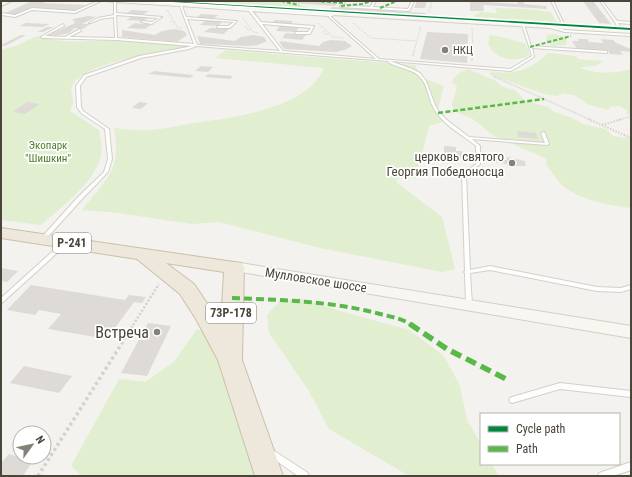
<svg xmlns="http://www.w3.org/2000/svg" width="632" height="477" viewBox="0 0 632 477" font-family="'Roboto Condensed',sans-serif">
<rect width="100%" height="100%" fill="#f4f2ee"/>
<g fill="#e1eecf">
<polygon points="186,1 276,1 309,7 308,9"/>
<polygon points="495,8 529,9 551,12 556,22 475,17 475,15 480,12 497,13"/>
<polygon points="555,34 567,38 566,45 553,46 546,42 547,35"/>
<path d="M 490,35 C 503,36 513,41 525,43 L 530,55 C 521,61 502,61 494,52 C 491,50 490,47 488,44 Z"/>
<path d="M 41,36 C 63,45 89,40 112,41 C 138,41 164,44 189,47 C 164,51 87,62 73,84 C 69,90 73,96 73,102 C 73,105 71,108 70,111 L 99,130 C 100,138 103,148 101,155 C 95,183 61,207 41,225 L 1,220 L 1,50 L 19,45 L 34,37 Z"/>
<path d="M 226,50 L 415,65 L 420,77 L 444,86 L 438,109 L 445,121 L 429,126 L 416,178 L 398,178 L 396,182 L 442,217 L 455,269 L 442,272 L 320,248 L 219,222 L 192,224 L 118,213 L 82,210 C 106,180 122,170 114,128 C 126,129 138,131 150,130 C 165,129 180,125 195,123 C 234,117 307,109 324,68 L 215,58 Z"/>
<path d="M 548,53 L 576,56 L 578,59 L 604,61 L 595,66 L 580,67 C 592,75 618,73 631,69 L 631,116 L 626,113 L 628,110 L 619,106 L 610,107 L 608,110 L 589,105 L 576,96 L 564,93 L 557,96 L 544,94 L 489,74 L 491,72 C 517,74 529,71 548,53 Z"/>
<path d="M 468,69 L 496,81 L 503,87 L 515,90 L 526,101 L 548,107 L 554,112 L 570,117 L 583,124 L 606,129 L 613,136 L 631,139 L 631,208 C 608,205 576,200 559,182 C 555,177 551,170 546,165 L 547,159 L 494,136 L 473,119 L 456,112 L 452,105 L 457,86 L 452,83 C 454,75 461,72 468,69 Z"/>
<polygon points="300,298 340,311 409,330 444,356 460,386 467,420 481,444 481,464 492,464 499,476 409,476 329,429 309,391 269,333 267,315 279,302"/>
<polygon points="197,329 205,333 214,350 257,476 82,476 71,466 119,379 145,382 174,362"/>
</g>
<g fill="#dedbd6">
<polygon points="294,1 302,1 337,3 335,6 292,3"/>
<polygon points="417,1 427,1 425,8 414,8"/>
<polygon points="470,1 518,4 517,1 523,1 524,4 546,6 547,9 483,5 484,11 470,11"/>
<polygon points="583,1 593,1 611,24 599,23"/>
<polygon points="30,2 45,2 43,3 85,5 73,11 32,8 15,15 3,14"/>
<polygon points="332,7 365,9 426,13 425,16 330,10"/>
<polygon points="132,10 149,11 142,15 125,14"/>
<polygon points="201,14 218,15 213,19 195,18"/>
<polygon points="88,16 96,17 82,24 90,24 83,29 74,28 72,29 74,29 69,33 56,36 49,35 75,23 73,23 76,22 73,22 75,21 72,20 73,19"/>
<polygon points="133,16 150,17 143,21 126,20"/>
<polygon points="275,20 293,21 290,25 271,24"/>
<polygon points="205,21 223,21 218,26 200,25"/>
<polygon points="26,23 49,24 43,27 19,26"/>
<polygon points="135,23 141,24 152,24 145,29 127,28"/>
<polygon points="280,26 299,27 296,32 276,31"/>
<polygon points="47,27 54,27 43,32 37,32"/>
<polygon points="210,28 218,28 229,29 224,34 204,32"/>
<polygon points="175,29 184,31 187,35 177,42 122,37 122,30 155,35 162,31"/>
<polygon points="427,32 468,34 467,63 420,59"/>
<polygon points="286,33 306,35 302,40 282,38"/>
<polygon points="21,35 26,35 5,46 1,45"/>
<polygon points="253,35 264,37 267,41 258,45 250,46 200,44 197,36 235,41 241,37"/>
<polygon points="577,39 587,39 589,42 603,43 601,39 613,40 616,43 631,49 631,52 620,51 623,55 610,54 608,51 577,49 572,41 579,41"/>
<polygon points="331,40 345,41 352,46 345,50 336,52 284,49 279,41 319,46 323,42"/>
<polygon points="201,66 213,67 208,72 195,71"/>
<polygon points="154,71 194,75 190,78 149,74"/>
<polygon points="208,74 233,76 230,79 205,77"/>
<polygon points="27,102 40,104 25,114 13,112"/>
<polygon points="139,102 148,103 141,109 132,108"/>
<polygon points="517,131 536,133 538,139 518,137"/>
<polygon points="444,146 456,147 456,151 462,151 462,159 456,158 456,162 444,161"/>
<polygon points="507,157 525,161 526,166 508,166 507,164 494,162 494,159 507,160"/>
<polygon points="1,268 18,271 7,282 1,281"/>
<polygon points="31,285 125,300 129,295 146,297 142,303 134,302 107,339 48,329 61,314 39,310 35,315 7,310"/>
<polygon points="148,323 171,326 147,376 121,373"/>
<polygon points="24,366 72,376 59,393 10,383"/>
<polygon points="9,454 33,461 23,476 1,476 1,462 2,462"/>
</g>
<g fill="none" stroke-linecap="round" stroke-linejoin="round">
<defs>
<g id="lane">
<polygon points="98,1 101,1 75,13 32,10 15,17 1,15 1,13 15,15 32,8 75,11"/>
<path d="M 107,1 L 118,1 L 330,14 L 337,13 L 338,14 L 331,16 L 331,17 L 379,59 L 510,69 L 532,56 L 522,25 L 523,24 L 524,25 L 531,46 L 607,51 L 607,53 L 606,53 L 532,48 L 534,57 L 511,71 L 390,61 L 412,69 L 420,73 L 426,81 L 435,105 L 439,112 L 448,121 L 469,137 L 545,143 L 541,133 L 543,132 L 545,133 L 549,144 L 547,145 L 472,139 L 480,146 L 480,164 L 466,175 L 470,270 L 490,266 L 597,287 L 621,288 L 631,285 L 631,289 L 621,292 L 597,291 L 490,270 L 470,273 L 472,305 L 471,306 L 467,306 L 466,305 L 465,273 L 464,272 L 465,271 L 462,175 L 476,164 L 476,146 C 463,135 446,127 436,112 C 428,101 429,85 419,76 C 410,68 397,68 388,62 L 389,61 L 196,46 L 189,49 L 141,58 L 86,77 L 80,86 L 81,107 L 83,111 L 109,129 L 112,159 L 108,172 L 82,199 L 45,240 L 41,240 L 40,239 L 41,238 L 78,197 L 104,172 L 108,159 L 105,129 L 81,113 L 77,107 L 76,86 L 84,75 L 139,56 L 188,47 L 192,46 L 116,40 L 42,38 L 41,37 L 63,24 L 64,26 L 45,36 L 65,37 L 80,29 L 81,31 L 69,37 L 115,38 L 114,17 L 100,19 L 91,23 L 89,23 L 98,18 L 114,15 L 114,2 ZM 116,2 L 180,6 L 194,44 L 117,38 L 116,15 L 159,18 L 152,22 L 142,21 L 141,22 L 152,24 L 162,17 L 116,13 ZM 182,6 L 249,11 L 280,51 L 197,45 L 187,19 L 234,22 L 228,26 L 217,26 L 218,28 L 230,28 L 237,21 L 186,17 ZM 252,11 L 329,16 L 329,17 L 376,59 L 283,51 L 262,24 L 311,28 L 308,32 L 295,32 L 296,34 L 310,34 L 314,26 L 261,22 Z"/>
<polygon points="337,1 345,2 342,5 370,7 374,1 376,1 373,7 408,9 412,1 414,1 410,10 409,11 341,7 340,6 343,2"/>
<polygon points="551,1 553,1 566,28 564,27"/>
<polygon points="600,1 602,1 617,21 631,22 631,24 618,23 622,31 620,32 615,22"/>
<polygon points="551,26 565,30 631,34 631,36 565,32 550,28"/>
<polygon points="65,241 67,242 68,243 67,244 3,302 1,303 1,298 63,242"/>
<polygon points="560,383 631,391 631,397 560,389 512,403 510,402 509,400 510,398 512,397"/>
<polygon points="271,449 308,473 309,476 298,476 268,455 267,453 268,451"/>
<polygon points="631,462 631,470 613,476 598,476 599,473"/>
</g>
<g id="secondary">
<polygon points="4,1 12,1 1,6 1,2"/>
<polygon points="132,1 164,1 631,29 631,33 135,3"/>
<polygon points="234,262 631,326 631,338 229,270 227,267 229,264"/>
</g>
<path id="highway" d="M 1,228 L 241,263 L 244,267 L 242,360 L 283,476 L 255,476 L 218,360 L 196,319 L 180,294 L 137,259 L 1,238 ZM 166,263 L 224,272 L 221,324 L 194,284 Z"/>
</defs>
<use href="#lane" stroke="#d2d0cb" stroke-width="2"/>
<use href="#secondary" stroke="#d3cfc5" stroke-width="2"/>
<use href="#highway" stroke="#ccbfa9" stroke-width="2"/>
<g stroke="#d3d2cc" stroke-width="1" stroke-dasharray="1 1" stroke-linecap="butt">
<polyline points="167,10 178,28 182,28"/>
<polyline points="429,12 432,1"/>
<polyline points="243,18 253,32 258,33"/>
<polyline points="170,21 175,23"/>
<polyline points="318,23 333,37 344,38"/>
<polyline points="353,23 371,38 416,41"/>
<polyline points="245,26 247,29 251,30"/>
<polyline points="472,28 473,52"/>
<polyline points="323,31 325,34 329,34"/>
<polyline points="414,52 421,26"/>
</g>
<g stroke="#d3d2cc" stroke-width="1.5" stroke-dasharray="1 1" stroke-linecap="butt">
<polyline points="413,56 414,51"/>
<polyline points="472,61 473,51"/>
<polyline points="493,76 591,120"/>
<polyline points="619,120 631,116"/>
</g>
<g stroke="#d3d2cc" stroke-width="2" stroke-dasharray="1.5 1.5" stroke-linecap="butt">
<polyline points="588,119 631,138"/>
<polyline points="602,125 622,119"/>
</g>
<polyline stroke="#d3d2cc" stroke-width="2.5" stroke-dasharray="2 2" stroke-linecap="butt" points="133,325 159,284"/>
<polyline stroke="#d3d2cc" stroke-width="3.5" stroke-dasharray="3 3" stroke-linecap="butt" points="38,476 134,324"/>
<use href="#lane" fill="#fdfdfc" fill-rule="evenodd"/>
<use href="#secondary" fill="#f7f6f1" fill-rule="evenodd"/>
<use href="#highway" fill="#ede8db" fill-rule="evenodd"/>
<g stroke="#58b947" stroke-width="2" stroke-dasharray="4 2" stroke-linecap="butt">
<polyline points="281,1 299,5"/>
<polyline points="315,1 343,3"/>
<polyline points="341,6 362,4 372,1"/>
<polyline points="380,8 397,1"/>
<polyline points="530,47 571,36"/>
</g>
<polyline stroke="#58b947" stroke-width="2.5" stroke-dasharray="5 2.5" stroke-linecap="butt" points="438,113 544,99"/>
<path stroke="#58b947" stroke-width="4" stroke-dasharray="8 4" stroke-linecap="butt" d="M 232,298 C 281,300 332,301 380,314 C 391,317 402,318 411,325"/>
<polyline stroke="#58b947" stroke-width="5.5" stroke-dasharray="11 5.5" stroke-linecap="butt" points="410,324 447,349 508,380"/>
<defs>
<polygon id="cycleway" points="156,1 168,1 631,28 631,30"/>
</defs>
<use href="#cycleway" stroke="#fff" stroke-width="3"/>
<use href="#cycleway" fill="#00873e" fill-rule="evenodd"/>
</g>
<g fill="#868178" stroke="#fff" stroke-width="1.5">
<circle cx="445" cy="50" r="4"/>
<circle cx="512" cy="163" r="4"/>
<circle cx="157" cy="332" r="4"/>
</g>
<g text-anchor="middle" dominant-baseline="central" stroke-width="3.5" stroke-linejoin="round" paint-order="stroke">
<g font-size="11" fill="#4b4439" stroke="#fff" text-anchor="start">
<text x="453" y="50">НКЦ</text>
</g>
<g font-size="11" fill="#4a7f2a" stroke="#fff">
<text x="48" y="145">Экопарк<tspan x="48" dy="13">"Шишкин"</tspan></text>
</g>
<g fill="#fff" stroke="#817c74" stroke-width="1">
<rect x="53" y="233" width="38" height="20" rx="3"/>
<rect x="206" y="303" width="50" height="20" rx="3"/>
</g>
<g font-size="12" font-weight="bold" fill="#4b4439">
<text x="72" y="243">Р-241</text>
<text x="231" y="313">73Р-178</text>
</g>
<g font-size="13" fill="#4b4439" stroke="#fff" text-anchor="end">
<text x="504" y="156">церковь святого<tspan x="504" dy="15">Георгия Победоносца</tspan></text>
</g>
<g font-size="13" fill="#4b4439" stroke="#fff">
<text transform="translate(316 280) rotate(9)">Мулловское шоссе</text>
</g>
<g font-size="16" fill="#4b4439" stroke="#fff" text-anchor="end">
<text x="149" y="332">Встреча</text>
</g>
</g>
<rect width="632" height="477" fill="none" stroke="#4b4439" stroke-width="4"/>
<rect x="480" y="413" width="140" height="52" fill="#ffffff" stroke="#b7b4b0"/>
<rect x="488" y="426" width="20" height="6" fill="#00873e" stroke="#b7b4b0"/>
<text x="516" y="433" font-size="12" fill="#4b4439">Cycle path</text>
<rect x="488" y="446" width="20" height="6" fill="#58b947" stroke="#b7b4b0"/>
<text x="516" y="453" font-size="12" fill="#4b4439">Path</text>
<g transform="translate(32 445) rotate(57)"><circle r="19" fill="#ffffff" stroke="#b7b4b0"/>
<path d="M0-3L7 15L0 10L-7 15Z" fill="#868178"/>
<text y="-6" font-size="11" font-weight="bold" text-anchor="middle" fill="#4b4439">N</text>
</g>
</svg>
